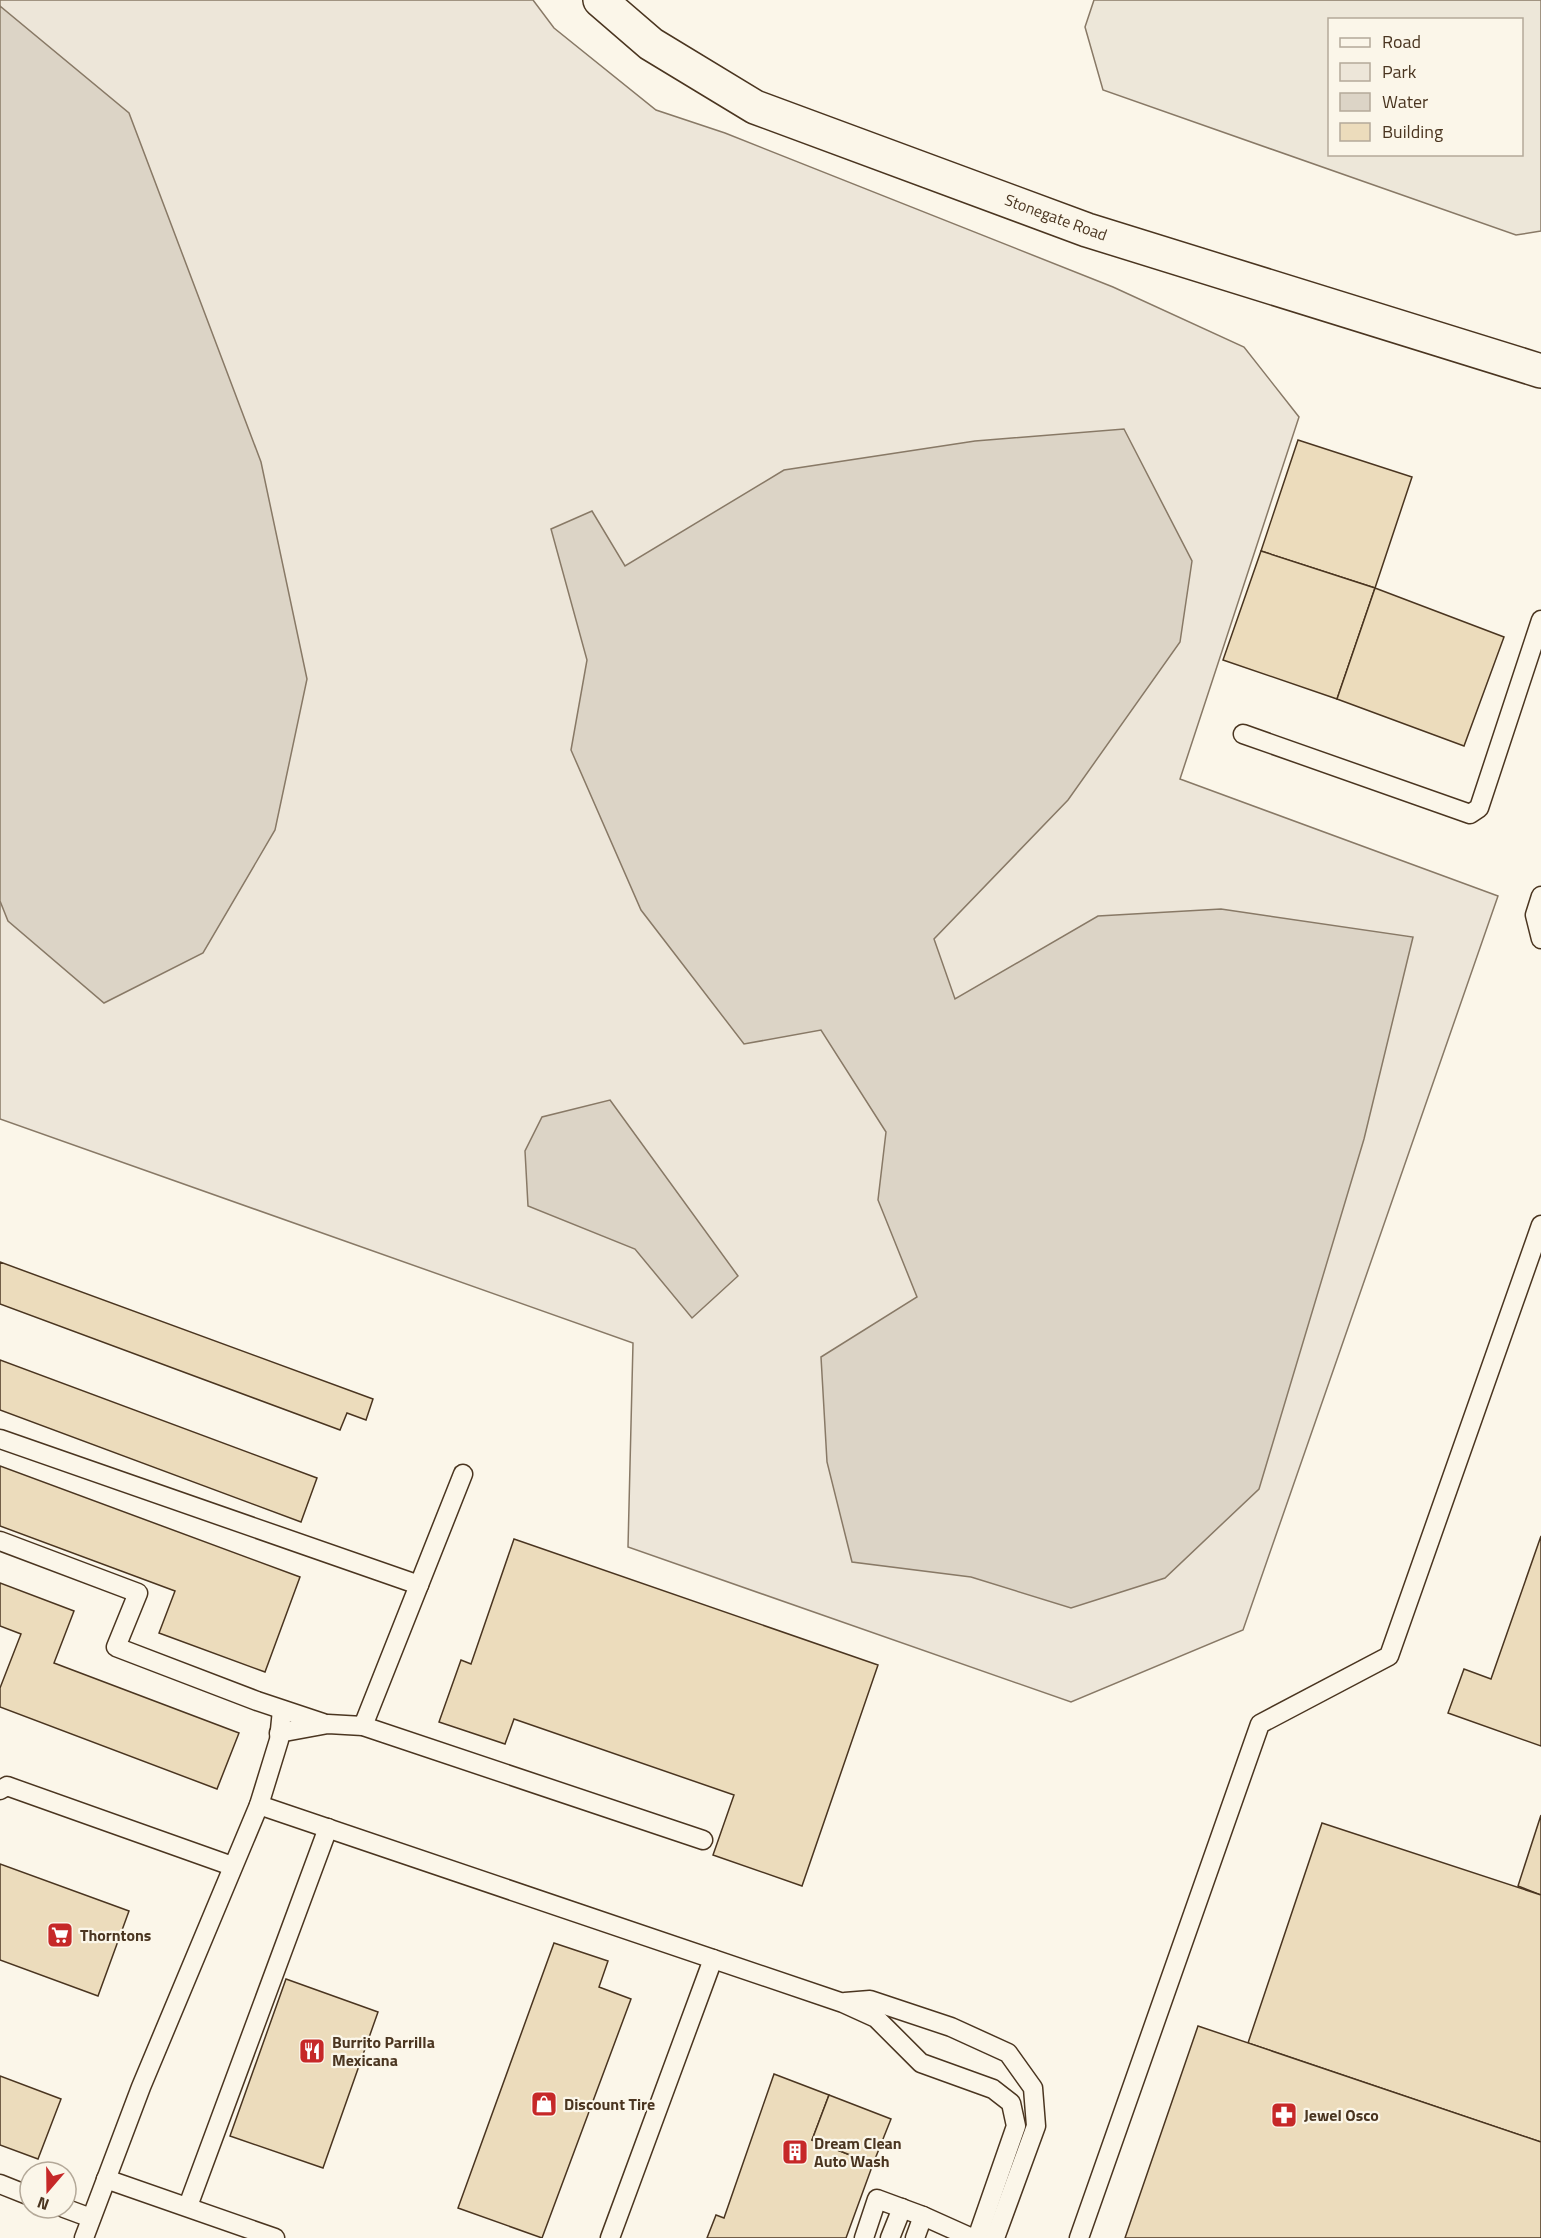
<svg xmlns="http://www.w3.org/2000/svg" width="1541" height="2238" viewBox="0 0 1541 2238" font-family="'Titillium Web',sans-serif">
<rect width="100%" height="100%" fill="#fbf6e9"/>
<polygon fill="#ede6d9" stroke="#887966" stroke-width="1.5" points="0,0 533,0 554,28 656,110 725,133 1113,287 1244,347 1299,417 1180,779 1498,896 1243,1630 1071,1702 628,1547 633,1343 0,1119"/>
<path fill="#ede7d9" stroke="#887966" stroke-width="1.5" fill-rule="evenodd" d="M 1094,0 L 1541,0 L 1541,231 L 1516,235 L 1103,90 L 1085,27 ZM 1330,20 L 1522,20 L 1522,154 L 1330,154 Z"/>
<g fill="#dcd4c6" stroke="#887966" stroke-width="1.5">
<polygon points="0,6 129,113 261,462 307,679 275,830 203,953 104,1003 8,921 0,901"/>
<polygon points="1124,429 1192,561 1180,642 1068,800 934,939 955,999 1098,916 1221,909 1413,937 1364,1139 1259,1489 1165,1578 1071,1608 971,1577 852,1562 827,1462 821,1357 917,1297 878,1200 886,1132 821,1030 744,1044 641,910 571,750 587,660 551,529 592,511 625,566 784,470 975,441"/>
<polygon points="610,1100 738,1276 692,1318 635,1249 528,1206 525,1151 542,1117"/>
</g>
<g fill="#ecdcbc" stroke="#4a3520" stroke-width="1.5">
<polygon points="1298,440 1412,477 1375,588 1261,551"/>
<polygon points="1261,551 1375,588 1337,699 1223,660"/>
<polygon points="1375,588 1504,637 1464,746 1337,699"/>
<polygon points="0,1262 373,1399 366,1420 347,1413 340,1430 0,1304"/>
<polygon points="0,1360 317,1478 301,1522 0,1410"/>
<polygon points="0,1466 300,1577 265,1672 159,1633 175,1591 0,1526"/>
<polygon points="1541,1536 1541,1746 1448,1713 1464,1669 1491,1679"/>
<polygon points="514,1539 878,1665 802,1886 713,1855 734,1795 514,1719 505,1744 439,1722 461,1660 471,1664"/>
<polygon points="0,1583 74,1611 54,1663 239,1733 217,1789 0,1707 0,1688 21,1634 0,1626"/>
<polygon points="1541,1815 1541,1895 1518,1886"/>
<polygon points="1322,1823 1541,1895 1541,2142 1248,2043"/>
<polygon points="0,1864 129,1911 98,1996 0,1960"/>
<polygon points="554,1943 608,1961 599,1987 631,1999 542,2238 458,2208"/>
<polygon points="286,1979 378,2012 323,2168 230,2136"/>
<polygon points="1198,2026 1541,2142 1541,2238 1125,2238"/>
<polygon points="774,2074 829,2095 812,2140 873,2164 846,2238 707,2238 716,2215 724,2218"/>
<polygon points="0,2076 61,2099 38,2159 0,2145"/>
<polygon points="829,2095 891,2119 873,2164 812,2140"/>
</g>
<g fill="none" stroke-linecap="round" stroke-linejoin="round">
<defs>
<g id="lane">
<polyline points="1243,734 1470,814 1479,808 1541,620"/>
<polyline points="1541,896 1535,915 1541,939"/>
<polyline points="0,1439 419,1585"/>
<polyline points="0,1541 138,1593 116,1647 257,1701 323,1723"/>
<polyline points="363,1726 463,1474"/>
<polyline points="279,1733 328,1724 363,1726 703,1840"/>
<polyline points="0,1790 7,1786 232,1866"/>
<polyline points="259,1805 843,2003 876,2018 921,2063 993,2089 1011,2103 1016,2126 977,2238"/>
<polyline points="845,2002 870,2000 951,2027 1008,2053 1033,2088 1036,2126 995,2238"/>
<polyline points="106,2179 275,2238"/>
<polyline points="0,2184 30,2196"/>
<polyline points="188,2206 328,1828"/>
<polyline points="64,2208 91,2218"/>
<polyline points="84,2238 141,2087 259,1805 279,1740 282,1710"/>
<polyline points="610,2238 713,1959"/>
<polyline points="864,2238 877,2199 923,2216 972,2238"/>
<polyline points="890,2238 902,2208"/>
<polyline points="915,2238 923,2216"/>
<polyline points="1079,2238 1260,1724 1389,1656 1541,1225"/>
</g>
<polyline id="street" points="600,0 651,44 755,107 1087,230 1541,371"/>
</defs>
<use href="#lane" stroke="#4a3520" stroke-width="21"/>
<use href="#street" stroke="#4a3520" stroke-width="36"/>
<use href="#lane" stroke="#fbf6e9" stroke-width="18"/>
<use href="#street" stroke="#fbf6e9" stroke-width="33"/>
</g>
<defs>
<symbol id="supermarket-square" viewBox="-11 -11 22 22"><rect x="-9" y="-9" width="18" height="18" rx="4" fill="#c62828" stroke="#fbf6e9"/><path d="M-6-5.5h2.5l.6 2H6L4.5 2H-2.5L-4.4-4H-6ZM-1.5 3.2a1.3 1.3 0 1 0 .1 0ZM3 3.2a1.3 1.3 0 1 0 .1 0Z" fill="#fff"/></symbol>
<symbol id="restaurant-square" viewBox="-11 -11 22 22"><rect x="-9" y="-9" width="18" height="18" rx="4" fill="#c62828" stroke="#fbf6e9"/><path d="M-5-6h1v4h1v-4h1v4h1v-4h1v5L-1.5 .5V6h-2V.5L-5-1ZM5-6V6H3V1.5H1.5Q1.5-4 5-6Z" fill="#fff"/></symbol>
<symbol id="shop-square" viewBox="-11 -11 22 22"><rect x="-9" y="-9" width="18" height="18" rx="4" fill="#c62828" stroke="#fbf6e9"/><path d="M-5-2.5h2.3a2.7 3.5 0 0 1 5.4 0H5L5.5 6h-11ZM-1.5-2.5h3a1.5 2.3 0 0 0-3 0Z" fill="#fff"/></symbol>
<symbol id="pharmacy-square" viewBox="-11 -11 22 22"><rect x="-9" y="-9" width="18" height="18" rx="4" fill="#c62828" stroke="#fbf6e9"/><path d="M-2-6h4v4h4v4h-4v4h-4v-4h-4v-4h4Z" fill="#fff"/></symbol>
<symbol id="building-square" viewBox="-11 -11 22 22"><rect x="-9" y="-9" width="18" height="18" rx="4" fill="#c62828" stroke="#fbf6e9"/><path d="M-4-6H4V6H1V3H-1V6H-4ZM-2.5-4.3h1.7v1.8h-1.7ZM.8-4.3h1.7v1.8H.8ZM-2.5-1h1.7V.8h-1.7ZM.8-1h1.7V.8H.8Z" fill="#fff"/></symbol>
</defs>
<g fill-rule="evenodd">
<use href="#supermarket-square" x="45" y="1920" width="30" height="30"/>
<use href="#restaurant-square" x="297" y="2036" width="30" height="30"/>
<use href="#shop-square" x="529" y="2089" width="30" height="30"/>
<use href="#pharmacy-square" x="1269" y="2100" width="30" height="30"/>
<use href="#building-square" x="780" y="2137" width="30" height="30"/>
</g>
<g text-anchor="middle" dominant-baseline="central" stroke-width="4.5" stroke-linejoin="round" paint-order="stroke">
<g font-size="16" fill="#4a3520" stroke="#fbf6e9">
<text transform="translate(1056 217) rotate(20)">Stonegate Road</text>
</g>
<g font-size="16" font-weight="bold" fill="#4a3520" stroke="#fbf6e9" text-anchor="start">
<text x="80" y="1935">Thorntons</text>
<text x="332" y="2042">Burrito Parrilla<tspan x="332" dy="18">Mexicana</tspan></text>
<text x="564" y="2104">Discount Tire</text>
<text x="1304" y="2115">Jewel Osco</text>
<text x="814" y="2143">Dream Clean<tspan x="814" dy="18">Auto Wash</tspan></text>
</g>
</g>
<rect x="1328" y="18" width="195" height="138" fill="#fbf6e9" stroke="#b4a999" stroke-width="1.5"/>
<rect x="1340" y="38" width="30" height="9" fill="#fbf6e9" stroke="#b4a999" stroke-width="1.5"/>
<text x="1382" y="48" font-size="18" fill="#4a3520">Road</text>
<rect x="1340" y="63" width="30" height="18" fill="#ede6d9" stroke="#b4a999" stroke-width="1.5"/>
<text x="1382" y="78" font-size="18" fill="#4a3520">Park</text>
<rect x="1340" y="93" width="30" height="18" fill="#dcd4c6" stroke="#b4a999" stroke-width="1.5"/>
<text x="1382" y="108" font-size="18" fill="#4a3520">Water</text>
<rect x="1340" y="123" width="30" height="18" fill="#ecdcbc" stroke="#b4a999" stroke-width="1.5"/>
<text x="1382" y="138" font-size="18" fill="#4a3520">Building</text>
<g transform="translate(48 2190) rotate(200)"><circle r="28" fill="#fbf6e9" stroke="#b4a999" stroke-width="1.5"/>
<path d="M0-4.5L10 22L0 15L-10 22Z" fill="#c62828"/>
<text y="-9" font-size="16" font-weight="bold" text-anchor="middle" fill="#4a3520">N</text>
</g>
</svg>
